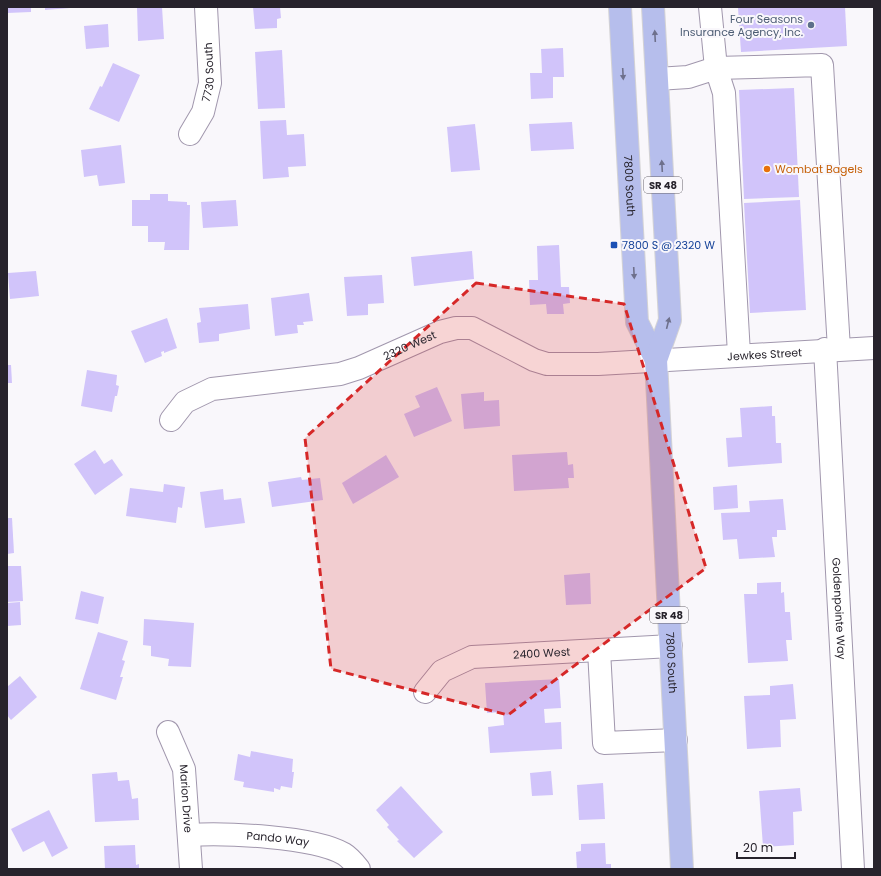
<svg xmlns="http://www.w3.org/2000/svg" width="881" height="876" viewBox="0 0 881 876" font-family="Poppins,sans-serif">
<rect width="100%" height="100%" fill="#f9f7fb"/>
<g fill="#d1c4fa">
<polygon points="7,7 31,7 31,12 7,13"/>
<polygon points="45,7 70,7 70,8 45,10"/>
<polygon points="137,7 162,7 164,39 138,41"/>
<polygon points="253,7 280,7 281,18 277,19 277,28 255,29"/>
<polygon points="762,7 845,7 847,46 741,52 738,8"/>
<polygon points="108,24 109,47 86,49 84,26"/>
<polygon points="563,48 564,77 553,77 553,98 531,99 530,73 542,73 541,49"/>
<polygon points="282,50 285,108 258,109 255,52"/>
<polygon points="113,63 140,75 119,122 89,109 100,86 102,87"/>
<polygon points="794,88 799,197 744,199 739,90"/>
<polygon points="286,120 287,135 304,134 306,166 288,167 289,177 263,179 260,121"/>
<polygon points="572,122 574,149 531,151 529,124"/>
<polygon points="475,124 480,170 451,172 447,127"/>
<polygon points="121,145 125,183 99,186 97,175 84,177 81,150"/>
<polygon points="150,194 168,194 168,201 187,202 187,205 190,205 189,250 164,250 165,242 148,242 148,226 132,226 132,200 150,200"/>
<polygon points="236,200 238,226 203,228 201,202"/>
<polygon points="800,200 806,310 750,313 744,203"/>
<polygon points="559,245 561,287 569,287 570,303 563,304 564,314 547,314 546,304 530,305 529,280 538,280 537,246"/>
<polygon points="472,251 474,279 414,286 411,257"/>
<polygon points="36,271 39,296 10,299 8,273"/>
<polygon points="382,275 384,303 368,304 368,315 347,316 344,277"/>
<polygon points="309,293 313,321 303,322 304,325 297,325 298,333 275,336 271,298"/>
<polygon points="248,304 250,329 219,334 219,341 199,343 197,323 201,322 199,308"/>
<polygon points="167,318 177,348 164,353 164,351 161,352 162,356 145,363 131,331"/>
<polygon points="7,365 11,365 12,383 7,383"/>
<polygon points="87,370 117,375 116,385 119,386 117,396 115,396 112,412 81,406"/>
<polygon points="437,387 452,421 414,437 404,414 420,407 415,396"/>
<polygon points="484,392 484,401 499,400 500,426 464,429 461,394"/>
<polygon points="772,406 772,416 775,416 776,443 781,443 782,463 728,467 726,438 742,437 740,408"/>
<polygon points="95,450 104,464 112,459 123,475 95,495 74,464"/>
<polygon points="567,452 568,465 573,464 574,478 568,478 569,488 514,491 512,455"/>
<polygon points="386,455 399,477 353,504 342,483"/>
<polygon points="301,477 302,480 320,478 323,500 272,507 268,482"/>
<polygon points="164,484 185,487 182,508 178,507 176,523 126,516 130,488 163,492"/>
<polygon points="737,485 738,508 714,510 713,487"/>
<polygon points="223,489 224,500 241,498 245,523 205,528 200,492"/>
<polygon points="783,499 786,530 777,530 777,537 772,537 775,557 739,559 737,539 723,540 721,513 750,512 749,501"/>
<polygon points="7,518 12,518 14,553 7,554"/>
<polygon points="7,566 21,566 23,601 7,602"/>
<polygon points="590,573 591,604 566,605 564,575"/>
<polygon points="781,582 781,593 784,592 785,612 790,612 792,640 786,640 788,661 748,663 744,594 757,594 757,583"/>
<polygon points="81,591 104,597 98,624 75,619"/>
<polygon points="20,602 21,625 7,626 7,603"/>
<polygon points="144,619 194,623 191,667 168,666 169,659 151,656 151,646 143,645"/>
<polygon points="98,632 128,641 122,660 125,661 120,677 123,677 116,700 80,689"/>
<polygon points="20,676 37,697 11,720 7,715 7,687"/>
<polygon points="559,679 561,708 544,709 545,723 561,722 562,749 490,753 488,727 504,725 503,712 487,713 485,683"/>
<polygon points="793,684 796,719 780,720 781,747 747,749 744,696 770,695 770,686"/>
<polygon points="251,751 293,759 292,772 294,772 292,788 281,786 280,790 274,788 274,792 243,787 244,782 234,780 238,754 250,757"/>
<polygon points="551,771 553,795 532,796 530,773"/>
<polygon points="117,772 118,781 129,780 132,799 138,798 139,820 95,822 92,774"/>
<polygon points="603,783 605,819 579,820 577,785"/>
<polygon points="401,786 443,832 414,858 397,841 399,840 387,827 389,825 376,810"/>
<polygon points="800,788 802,811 793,812 794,845 763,847 759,791"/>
<polygon points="49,810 68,848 52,857 44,841 23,852 11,829"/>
<polygon points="605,843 606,864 611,864 611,869 577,869 576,852 581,851 581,844"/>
<polygon points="135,845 136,865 139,864 139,869 105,869 104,846"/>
</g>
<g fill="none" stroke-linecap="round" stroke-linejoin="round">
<defs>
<g id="minor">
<polyline points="710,7 716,68 822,65 839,349"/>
<polyline points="657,79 688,77 716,68 724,93 739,354"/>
<path id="s1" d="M 190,134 L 203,112 L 210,83 L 206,7"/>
<path id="s2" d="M 825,349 L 853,869"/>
<path id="s3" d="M 171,420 L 185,402 L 212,389 L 340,374 L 359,368 L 440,332 L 456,328 L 472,328 L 534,360 L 547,364 L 598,364 L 874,348"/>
<polyline points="599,650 604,743 676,740"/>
<path id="s4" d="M 425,692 L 442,671 L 472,657 L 671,646"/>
<path id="s5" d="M 168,732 L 184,769 L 191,869"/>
<path id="s6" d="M 189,835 C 225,833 313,836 344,854 C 349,857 355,864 359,869"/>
</g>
<g id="major">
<path id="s7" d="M 620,7 L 637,322 L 656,360"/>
<path id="s8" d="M 653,7 L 670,320 L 656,360 L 682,869"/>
</g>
</defs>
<use href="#minor" stroke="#a197ad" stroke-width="24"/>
<use href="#major" stroke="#d4d3d5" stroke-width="24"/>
<use href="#minor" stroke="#fff" stroke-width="22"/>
<use href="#major" stroke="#b6beec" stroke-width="22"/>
</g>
<defs><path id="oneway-solid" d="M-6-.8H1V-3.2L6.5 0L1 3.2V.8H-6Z"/></defs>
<g fill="#6e708c">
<use href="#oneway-solid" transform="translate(655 36) rotate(-93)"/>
<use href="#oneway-solid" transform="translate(623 74) rotate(87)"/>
<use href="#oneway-solid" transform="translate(662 166) rotate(-93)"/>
<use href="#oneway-solid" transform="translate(634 273) rotate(87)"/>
<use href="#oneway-solid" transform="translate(668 323) rotate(-76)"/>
</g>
<path fill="#d62828" fill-opacity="0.2" stroke="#d62828" stroke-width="3" stroke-dasharray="8 5" stroke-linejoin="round" d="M 476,283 L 624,304 L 706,568 L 508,715 L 331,669 L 305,438 Z"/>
<circle fill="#5c6f8a" stroke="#f9f7fb" stroke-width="1.5" cx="811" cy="25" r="4"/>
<circle fill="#e8710a" stroke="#f9f7fb" stroke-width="1.5" cx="767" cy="169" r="4"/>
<rect fill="#1a4fb4" stroke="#f9f7fb" stroke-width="1.5" x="610" y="241" width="8" height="8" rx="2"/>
<g text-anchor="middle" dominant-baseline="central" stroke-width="4" stroke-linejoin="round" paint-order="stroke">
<g fill="#f9f7fb" stroke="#66636a" stroke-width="1">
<rect x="644" y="177" width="38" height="16" rx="3"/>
<rect x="650" y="607" width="38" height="16" rx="3"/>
</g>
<g font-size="10" font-weight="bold" fill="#27232c">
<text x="663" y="185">SR 48</text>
<text x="669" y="615">SR 48</text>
</g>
<g font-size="11" fill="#4e5e75" stroke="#f9f7fb" text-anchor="end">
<text x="803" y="19">Four Seasons<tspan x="803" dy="13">Insurance Agency, Inc.</tspan></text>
</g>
<g font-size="11" fill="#27232c" stroke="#f9f7fb">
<text stroke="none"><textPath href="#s1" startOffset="66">7730 South</textPath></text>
<text stroke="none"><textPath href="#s7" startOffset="179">7800 South</textPath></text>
<text stroke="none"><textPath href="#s3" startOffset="257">2320 West</textPath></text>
<text stroke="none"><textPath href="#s3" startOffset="624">Jewkes Street</textPath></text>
<text stroke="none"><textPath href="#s2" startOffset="260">Goldenpointe Way</textPath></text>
<text stroke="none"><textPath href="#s4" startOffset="130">2400 West</textPath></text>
<text stroke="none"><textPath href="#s8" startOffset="659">7800 South</textPath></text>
<text stroke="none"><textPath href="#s5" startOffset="70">Marion Drive</textPath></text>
<text stroke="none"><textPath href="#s6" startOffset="89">Pando Way</textPath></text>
</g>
<g font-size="11" fill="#c56008" stroke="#f9f7fb" text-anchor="start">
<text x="775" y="169">Wombat Bagels</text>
</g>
<g font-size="11" fill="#164399" stroke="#f9f7fb" text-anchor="start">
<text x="622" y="245">7800 S @ 2320 W</text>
</g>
</g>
<rect width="881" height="876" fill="none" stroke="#27232c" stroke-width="16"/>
<path d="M737 852v6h58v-6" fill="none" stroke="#27232c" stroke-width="2"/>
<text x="743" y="852" font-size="12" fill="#27232c" stroke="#f9f7fb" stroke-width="3" paint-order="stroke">20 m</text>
</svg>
